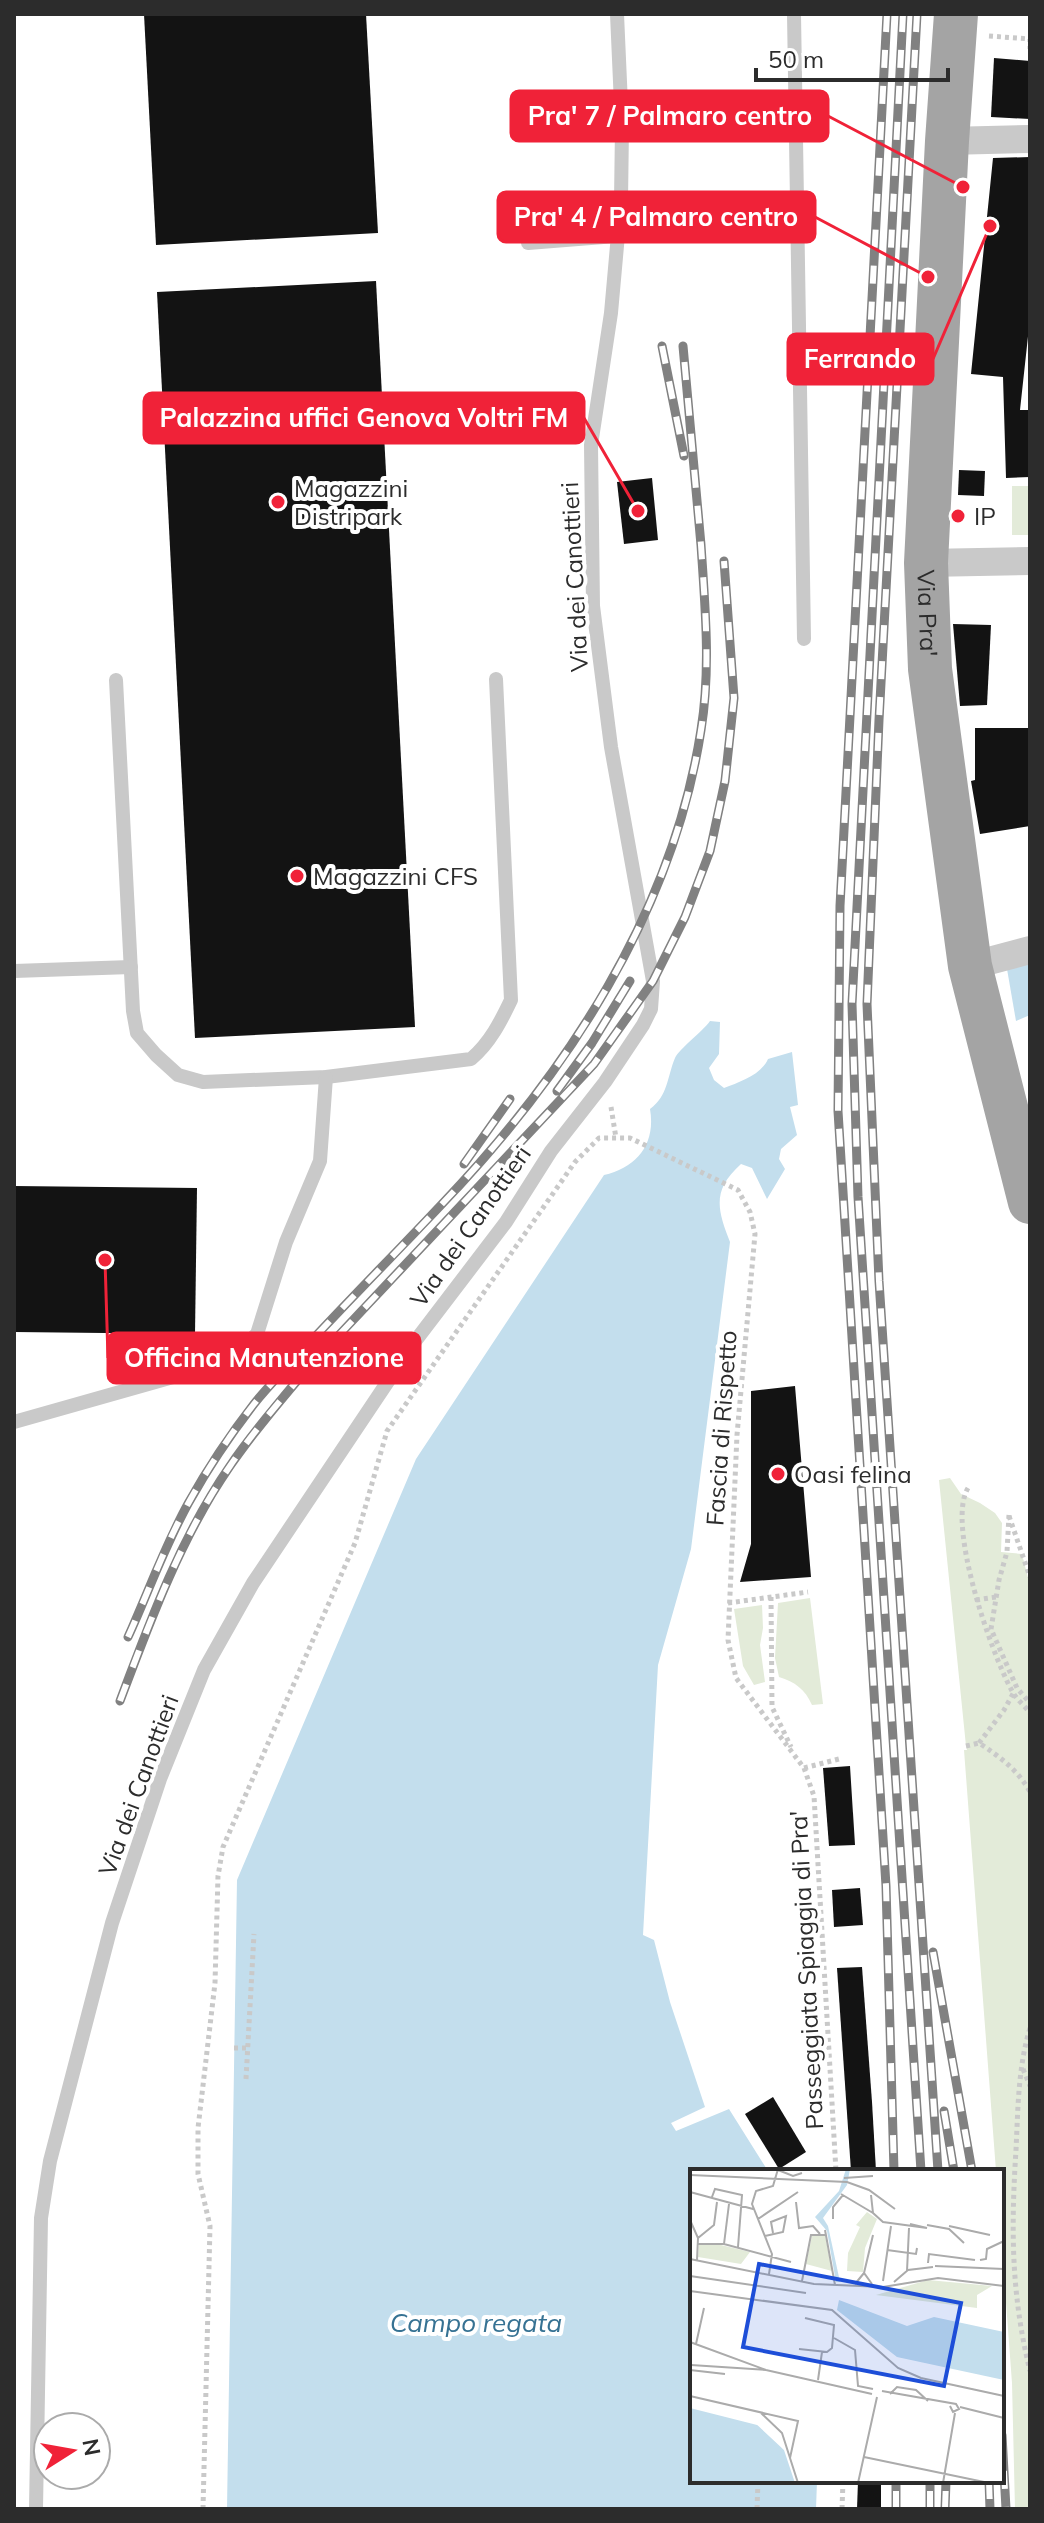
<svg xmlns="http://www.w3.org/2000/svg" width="1044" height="2523" viewBox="0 0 1044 2523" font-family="Mulish,sans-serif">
<rect width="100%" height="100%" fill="#fff"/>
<g fill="#e3ebd9">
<rect x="1012" y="486" width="18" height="49"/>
<polygon points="950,1478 961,1494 980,1503 995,1513 1002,1523 1001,1552 1022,1554 1030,1586 1030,2509 1015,2509 1012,2383 1002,2249 1002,2171 996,2171 964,1750 967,1750 966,1746 939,1480"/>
<path d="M 810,1598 L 823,1704 L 812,1705 C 805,1689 795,1682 779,1677 L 775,1658 L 778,1603 Z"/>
<polygon points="762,1605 763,1628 760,1645 765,1682 754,1685 743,1666 734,1609"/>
</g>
<g fill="#c3deed">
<polygon points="1030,960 1030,1015 1016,1021 1007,969"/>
<path d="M 710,1021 L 720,1022 L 719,1054 L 709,1068 L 714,1080 L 724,1088 C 740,1082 761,1075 768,1059 L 792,1052 L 798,1105 L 790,1107 L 797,1135 L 781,1149 L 779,1159 L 785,1169 L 767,1199 L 752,1168 L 741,1164 C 712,1190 717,1209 730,1242 L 691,1549 L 658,1665 L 643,1935 L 654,1940 L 670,2002 L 705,2107 L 671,2123 L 676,2131 L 729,2109 L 768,2171 L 692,2171 L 692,2481 L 817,2481 L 816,2509 L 227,2509 L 237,1880 L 416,1459 L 604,1175 C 637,1167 656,1144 650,1109 C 668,1096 667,1077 675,1058 C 679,1049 702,1032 710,1021 Z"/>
</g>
<g fill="#131313">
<polygon points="144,14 366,14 378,233 156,245"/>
<polygon points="994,58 1030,61 1030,119 991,117"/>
<polygon points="1030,157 1030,318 1020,410 1030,410 1030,477 1006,478 1003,377 971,374 993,158"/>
<polygon points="376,281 415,1027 195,1038 157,292"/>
<polygon points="959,470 985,471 984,496 958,495"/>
<polygon points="652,478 658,540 624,544 617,482"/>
<polygon points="953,624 991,625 987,705 960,706"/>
<polygon points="975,728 1030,728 1030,826 980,834 971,781 975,780"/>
<polygon points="14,1186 197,1188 195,1334 14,1332"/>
<polygon points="795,1386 811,1577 740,1582 751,1544 751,1391"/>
<polygon points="850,1766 855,1845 829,1846 823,1768"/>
<polygon points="860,1888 863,1925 834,1927 832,1890"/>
<polygon points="862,1967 872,2102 876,2171 851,2171 837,1968"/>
<polygon points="773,2097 806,2152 779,2169 745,2114"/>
<polygon points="858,2481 881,2481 881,2509 857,2509"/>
</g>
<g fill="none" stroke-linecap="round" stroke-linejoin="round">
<g stroke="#c9c9c9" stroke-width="5" stroke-dasharray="4 4" stroke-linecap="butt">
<polyline points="989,36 1030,39 1030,49"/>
<polyline points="611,1107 616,1138"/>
<path d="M 968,1488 C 946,1524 991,1652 1011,1689 C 1015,1698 1024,1705 1030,1713"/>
<polyline points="1009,1515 1007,1552 999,1580 991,1629 1017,1688 1030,1703"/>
<polyline points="1009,1516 1030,1577"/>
<polyline points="771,1597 772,1707 791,1747"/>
<polyline points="976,1600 996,1597"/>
<polyline points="728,1603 808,1592"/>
<polyline points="979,1743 1004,1710 1014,1692"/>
<path d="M 966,1746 L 979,1743 C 1000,1757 1018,1770 1030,1792"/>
<polyline points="804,1768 839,1759"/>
<path d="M 1030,2028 C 1018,2067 1018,2109 1016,2150 C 1011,2228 1011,2294 1030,2371"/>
<polyline points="234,2048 248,2048"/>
<polyline points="1023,2069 1030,2086"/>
<polyline points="246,2079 254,1934"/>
<polyline points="203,2509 210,2226 198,2174 198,2128 215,1983 218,1876 223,1847 355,1543 387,1431 575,1162 599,1138 630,1138 738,1190 750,1212 755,1234 737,1435 728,1640 736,1678 804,1768 814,1796 836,2171"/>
<polyline points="757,2509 758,2481"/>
<polyline points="842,2509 843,2481"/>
</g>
<g stroke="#c9c9c9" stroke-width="14">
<polyline points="794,14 804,639"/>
<polyline points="528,243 616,236"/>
<path d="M 116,680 L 133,1011 L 137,1033 L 156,1055 L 178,1075 L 203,1082 L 326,1077 L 471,1059 C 490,1043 501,1021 511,1000 L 496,679"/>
<polyline points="14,971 131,967"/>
<polyline points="14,1422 226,1362 257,1334 286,1242 320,1161 326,1077"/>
<polyline points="36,2509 41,2218 50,2161 112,1923 160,1779 204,1670 253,1583 413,1344 506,1222 551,1151 605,1082 643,1025 651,1009 653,981 611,747 593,606 591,445 611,313 621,201 622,127 617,14"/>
</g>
<g stroke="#c9c9c9" stroke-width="28">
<polyline points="947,141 1030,139"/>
<polyline points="926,563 1030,561"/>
<polyline points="970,966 1030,950"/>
</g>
<path stroke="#a4a4a4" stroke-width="44" id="s1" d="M 956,14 L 947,141 L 926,563 L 930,669 L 970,966 L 1030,1202"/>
<defs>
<g id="rail">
<polyline points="887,14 840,906 838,1111 886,1886 894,2171"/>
<polyline points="903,14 852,1004 858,1197 921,2171"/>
<polyline points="917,14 879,720 867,1004 879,1281 938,2171"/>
<polyline points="662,346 684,456"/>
<polyline points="557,1091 592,1043 630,981"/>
<polyline points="464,1164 510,1099"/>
<path d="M 128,1637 C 148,1593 165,1545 189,1502 C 208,1468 230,1435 254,1404 C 268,1386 284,1371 299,1354 C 346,1303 395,1254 442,1204 C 567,1073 673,912 701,730 C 711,669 705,606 701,545 C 695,479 689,412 683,346"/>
<path d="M 120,1701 C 150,1621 181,1537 230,1466 C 253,1432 280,1401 307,1369 L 594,1064 L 653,981 L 685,917 L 710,851 L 725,781 L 734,698 L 724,561"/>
<polyline points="933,1952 972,2171"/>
<polyline points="944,2111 954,2171"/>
<polyline points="1002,2435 1006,2509"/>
<polyline points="989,2481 990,2509"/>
<polyline points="896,2509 896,2481"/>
<polyline points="930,2509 930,2481"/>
<polyline points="945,2509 946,2481"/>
</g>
</defs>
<use href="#rail" stroke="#818181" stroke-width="9"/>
<use href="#rail" stroke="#fff" stroke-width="6" stroke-dasharray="18" stroke-linecap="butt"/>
</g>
<g fill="#f02238" stroke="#fff" stroke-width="3">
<circle cx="278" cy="502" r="8"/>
<circle cx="958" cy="516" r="8"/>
<circle cx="297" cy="876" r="8"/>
<circle cx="778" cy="1474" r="8"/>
</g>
<g text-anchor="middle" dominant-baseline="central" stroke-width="8" stroke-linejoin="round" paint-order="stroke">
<g font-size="24" fill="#2c2c2c" stroke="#fff" text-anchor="start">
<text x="294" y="488">Magazzini<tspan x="294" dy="28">Distripark</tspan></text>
<text x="974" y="516">IP</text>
<text x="313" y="876">Magazzini CFS</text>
<text x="794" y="1474">Oasi felina</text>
</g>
<g font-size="24" fill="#2c2c2c" stroke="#fff">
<text transform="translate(574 577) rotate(-93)">Via dei Canottieri</text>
<text stroke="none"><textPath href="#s1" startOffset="600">Via Pra'</textPath></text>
<text transform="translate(470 1226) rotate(-55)">Via dei Canottieri</text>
<text transform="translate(721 1428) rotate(-86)">Fascia di Rispetto</text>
<text transform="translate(138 1785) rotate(-70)">Via dei Canottieri</text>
<text transform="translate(806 1970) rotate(-93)">Passeggiata Spiaggia di Pra'</text>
</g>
<g font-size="26" font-style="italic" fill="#367293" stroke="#fff">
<text x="476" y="2322">Campo regata</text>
</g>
</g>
<g transform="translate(690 2169)">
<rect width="314" height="314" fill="#fff"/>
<path d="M 177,43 L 187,50 L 175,79 L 173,103 L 157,102 L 158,84 L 170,58 L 166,56 ZM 135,66 L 142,102 L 116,95 L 122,67 ZM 9,76 L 31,76 L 60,83 L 51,95 L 8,88 ZM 238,111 L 302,117 L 287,126 L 287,139 L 186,126 Z" fill="#e3ebd9"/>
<path d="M 156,0 L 160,0 L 157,16 L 133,49 L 138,57 L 150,113 L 146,113 L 137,62 L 125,48 L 149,22 ZM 149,131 L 217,157 L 244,148 L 314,163 L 314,211 L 207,188 L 147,141 ZM 0,239 L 75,258 L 94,281 L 105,314 L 0,314 Z" fill="#c3deed"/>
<path d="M 0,235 L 65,248 L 88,266 L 94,281 L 63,252 Z" fill="#fff"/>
<path fill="none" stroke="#ababab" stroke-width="2" d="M 88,1 L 103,7 L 112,4M 0,6 L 157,13 L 179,21 L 205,40M 154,9 L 183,7M 0,23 L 63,40M 151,25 L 183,44M 181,26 L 183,44 L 193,53 L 237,59 L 220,55M 22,28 L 25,20 L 52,26 L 48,78M 106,33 L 109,59 L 123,57 L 130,65M 68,50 L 108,23M 143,50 L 143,38 L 153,26M 0,51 L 8,69 L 7,91M 237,56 L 259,60 L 274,74M 259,57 L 300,66M 135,61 L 145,116M 75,67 L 93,63 L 96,47 L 81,53 L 83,64M 8,69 L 24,56 L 27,33M 7,75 L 34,75 L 101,93M 34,75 L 39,35M 197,81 L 226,85 L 227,79M 0,90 L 124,115 L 193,118 L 248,109 L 314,117M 290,91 L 296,90 L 297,80 L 314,72M 238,94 L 239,85 L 285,91M 245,97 L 314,100M 217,102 L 219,59M 174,104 L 183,66M 79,105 L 82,85 L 62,35 L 66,22 L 83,17 L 88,0M 0,107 L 116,124M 112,112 L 121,66 L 136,66M 193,112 L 201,57M 204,113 L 218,101 L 243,98M 165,115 L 174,104 L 182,115M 0,122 L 142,141 L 208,199 L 231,209 L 314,227M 144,169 L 165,181 L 168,217 L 183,220M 0,173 L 76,201M 6,175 L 14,139M 109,180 L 137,183 L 142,179 L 144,156 L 115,149M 1,196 L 76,201 L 182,225M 0,201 L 35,205M 128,211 L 132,183M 192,222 L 266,235 L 269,240 L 263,243 L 260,237M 200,225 L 207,218 L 226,221 L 238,232M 0,227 L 108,252 L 100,289M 270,238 L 314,249M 71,244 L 92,264 L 108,314M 174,288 L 299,314M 168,314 L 187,228M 253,314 L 265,244"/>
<path fill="#1d4ed8" fill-opacity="0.15" stroke="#1d4ed8" stroke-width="4" d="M 69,95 L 271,134 L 254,217 L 53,178 Z"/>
<rect width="314" height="314" fill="none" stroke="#2c2c2c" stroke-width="4"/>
</g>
<path fill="none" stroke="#f02238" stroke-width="3" d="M963 187L828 116M928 277L815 217M990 226L933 359M638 511L584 418M105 1260L108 1358"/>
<g fill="#f02238" stroke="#fff" stroke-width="3">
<circle cx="963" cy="187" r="8"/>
<circle cx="928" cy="277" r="8"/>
<circle cx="990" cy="226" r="8"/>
<circle cx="638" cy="511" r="8"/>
<circle cx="105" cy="1260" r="8"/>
</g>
<g fill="#f02238" stroke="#f02238" stroke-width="3">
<rect x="511" y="91" width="317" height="50" rx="8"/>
<rect x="498" y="192" width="317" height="50" rx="8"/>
<rect x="788" y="334" width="145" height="50" rx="8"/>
<rect x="144" y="393" width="440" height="50" rx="8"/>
<rect x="108" y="1333" width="312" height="50" rx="8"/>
</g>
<g font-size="26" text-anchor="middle" font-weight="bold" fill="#fff">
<text x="670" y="125">Pra' 7 / Palmaro centro</text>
<text x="656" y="226">Pra' 4 / Palmaro centro</text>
<text x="860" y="368">Ferrando</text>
<text x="364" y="427">Palazzina uffici Genova Voltri FM</text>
<text x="264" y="1367">Officina Manutenzione</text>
</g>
<rect width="1044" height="2523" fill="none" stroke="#2c2c2c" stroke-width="32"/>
<g transform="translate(72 2451) rotate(79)"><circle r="38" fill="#ffffff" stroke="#ababab" stroke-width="2"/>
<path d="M0-6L14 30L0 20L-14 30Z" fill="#f02238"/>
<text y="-12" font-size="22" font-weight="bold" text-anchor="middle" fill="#2c2c2c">N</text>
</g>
<path d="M756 68v12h192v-12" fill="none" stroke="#2c2c2c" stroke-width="4"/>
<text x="768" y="68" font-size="24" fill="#2c2c2c" stroke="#ffffff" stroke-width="6" paint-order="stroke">50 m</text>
</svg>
